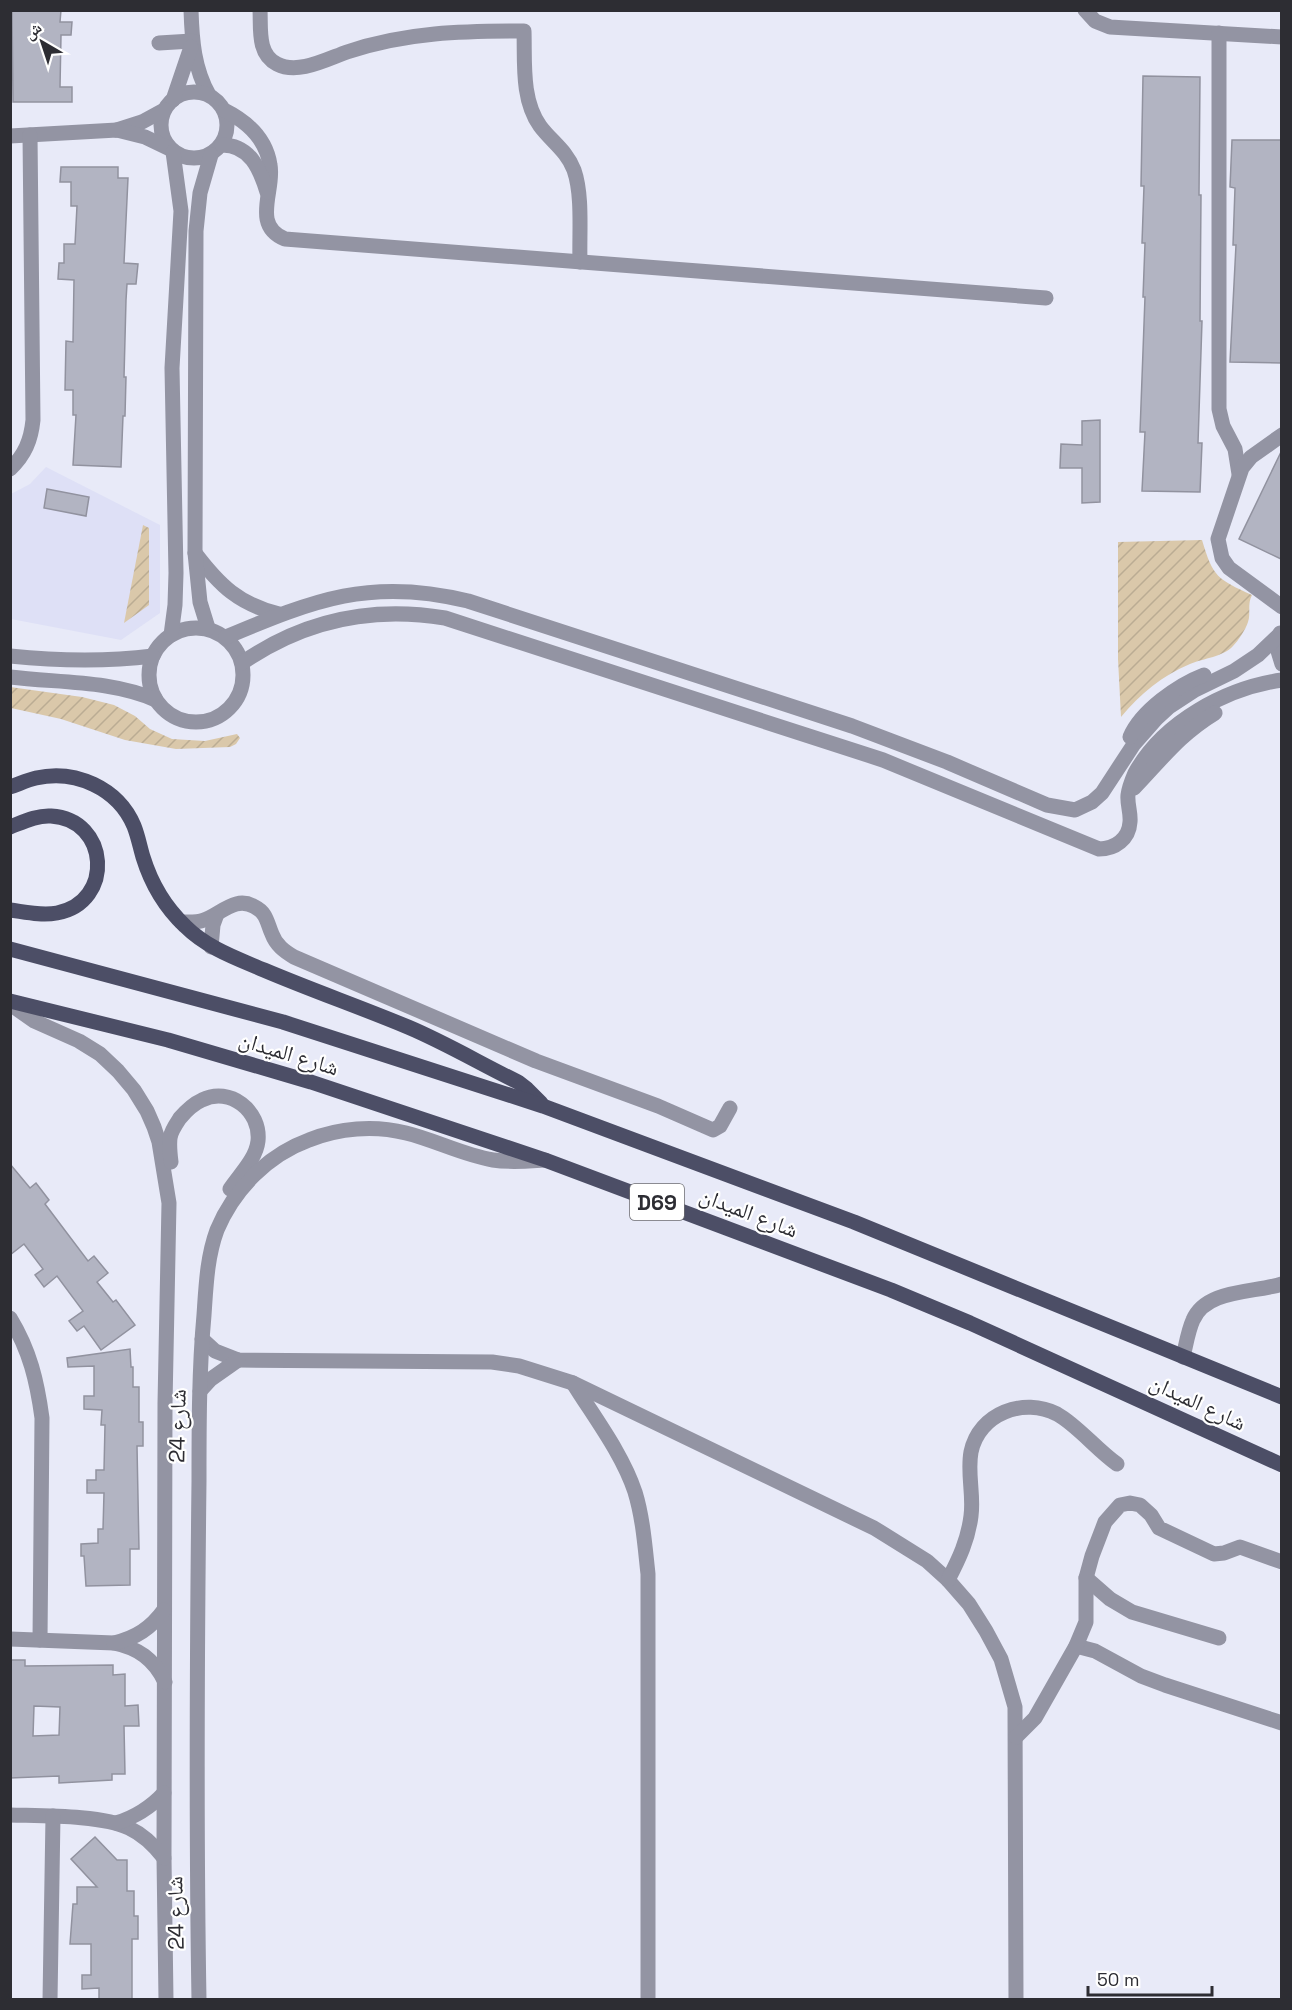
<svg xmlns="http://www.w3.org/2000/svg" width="1292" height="2010" viewBox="0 0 1292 2010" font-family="'Space Grotesk','Noto Naskh Arabic',sans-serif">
<defs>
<pattern id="garden-furrows" width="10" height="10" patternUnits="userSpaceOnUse" patternTransform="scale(1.5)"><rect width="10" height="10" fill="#dac8aa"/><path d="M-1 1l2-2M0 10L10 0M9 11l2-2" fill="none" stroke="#bbac93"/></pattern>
</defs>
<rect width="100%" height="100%" fill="#e8eaf8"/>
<polygon fill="#dee0f6" points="46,467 160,525 160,613 121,640 11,619 11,494 30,484"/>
<g fill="url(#garden-furrows)">
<polygon points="143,525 149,528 149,605 124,623"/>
<path d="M 1202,540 C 1213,577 1217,579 1252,595 C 1247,604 1251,613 1248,622 C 1246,629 1238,641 1233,646 C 1223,657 1204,658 1190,664 C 1163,675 1140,694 1121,717 L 1118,659 L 1118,542 Z"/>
<polygon points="10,687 82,697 114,705 135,716 150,729 172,739 205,741 237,734 240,738 236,744 230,747 176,749 125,740 61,719 11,708"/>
</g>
<g fill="#b2b4c2" stroke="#91929f" stroke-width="1.5" fill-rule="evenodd">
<polygon points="12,10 61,10 60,22 72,22 71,35 61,35 60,87 72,87 72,102 13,102"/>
<polygon points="1143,76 1200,77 1199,195 1201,195 1200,321 1202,321 1198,443 1202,443 1200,492 1142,491 1145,432 1140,432 1145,297 1143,297 1145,243 1142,243 1144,186 1141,186"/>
<polygon points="1232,140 1281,140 1281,363 1230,362 1236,245 1233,245 1235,188 1230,187"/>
<polygon points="61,167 118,167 118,178 128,178 124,263 138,264 136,284 127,284 126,300 124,377 126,377 125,416 123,416 121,467 73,465 76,415 73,415 73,390 65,390 66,341 73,342 74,280 58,279 59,263 64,263 64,244 75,244 77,206 71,206 71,182 60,182"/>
<polygon points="1100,420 1100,502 1082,503 1082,468 1060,468 1061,444 1082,445 1082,421"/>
<polygon points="1281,452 1281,559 1239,539"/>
<polygon points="47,489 89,497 86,516 44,508"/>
<polygon points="10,1164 30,1188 36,1183 49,1200 45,1204 88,1261 94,1256 108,1273 97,1282 113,1302 116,1300 135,1325 101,1350 84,1326 77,1331 69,1321 83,1311 57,1276 44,1287 35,1275 43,1269 24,1244 10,1255"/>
<polygon points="130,1349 131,1367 133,1367 133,1387 139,1387 139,1422 143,1422 143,1446 137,1446 139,1549 130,1549 130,1585 86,1586 84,1556 81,1556 81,1544 98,1543 98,1529 103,1529 104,1493 87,1493 87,1480 96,1480 96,1470 104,1470 105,1425 101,1425 102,1410 84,1409 84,1396 94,1396 94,1366 68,1367 67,1358"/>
<path d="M 10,1660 L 25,1660 L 25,1666 L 113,1665 L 113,1675 L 125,1674 L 125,1706 L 138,1705 L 139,1726 L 124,1726 L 125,1774 L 112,1774 L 112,1780 L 59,1783 L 59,1776 L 10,1778 ZM 34,1706 L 60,1707 L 59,1735 L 33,1736 Z"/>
<polygon points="95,1837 117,1860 127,1860 127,1891 134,1891 134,1916 138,1916 138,1939 132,1939 132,2000 99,2000 99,1988 82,1989 82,1975 91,1975 91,1944 70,1944 73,1904 77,1904 77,1887 97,1887 71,1859"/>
</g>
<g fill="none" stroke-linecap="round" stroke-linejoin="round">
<g stroke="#9394a3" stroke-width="15">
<path d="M 191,10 C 192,41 194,68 209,95"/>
<path d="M 260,10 C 261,29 257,54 277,64 C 298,75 327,59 347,52 C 406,32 463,31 524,31 C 525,62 521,99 540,126 C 551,141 567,151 574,170 C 583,196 579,234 580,262"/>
<polyline points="1085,10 1095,21 1110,27 1282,37"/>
<polyline points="1219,33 1219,409 1223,426 1235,449 1239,474"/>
<polyline points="159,43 192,41"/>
<circle cx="194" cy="125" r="33"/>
<polyline points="173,100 191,47"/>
<path d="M 224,110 C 246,121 266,138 270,165 C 275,190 251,225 285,239 L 1046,298"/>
<polyline points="117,130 142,122 164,110"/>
<polyline points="10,136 117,130 145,137 170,149"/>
<path d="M 222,145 C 250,145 260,169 267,192"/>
<polyline points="1282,435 1251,457 1242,468 1218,539 1222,558 1229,568 1282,607"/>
<path d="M 10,469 C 25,455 31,440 33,420 L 30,135"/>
<path d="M 195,553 C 220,586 239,604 279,614"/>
<circle cx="196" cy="675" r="47"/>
<polyline points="208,628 200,602 195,553 196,231 200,193 211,155"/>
<polyline points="1280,633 1278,651 1282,664"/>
<polyline points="171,635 175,605 176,573 172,368 181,211 173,152"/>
<path d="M 226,637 C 314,600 371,577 468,601 L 852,726 L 947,762 L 1047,805 L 1075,810 L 1092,802 L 1102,793 L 1134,744 L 1156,719 L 1169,707 L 1195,690 L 1234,671 L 1258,655 L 1279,635"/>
<path d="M 10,656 C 59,661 104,662 153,656"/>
<path d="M 242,663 C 304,620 372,606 445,618 L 883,760 L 1099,849 C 1115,849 1129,839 1130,822 C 1131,813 1127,804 1128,795 C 1129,787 1132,780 1135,773 C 1163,722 1226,688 1282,680"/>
<path d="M 10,677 C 59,683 110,680 156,700"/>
<path d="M 1130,737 C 1141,711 1178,685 1204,675"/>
<path d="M 1134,788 C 1162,759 1179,735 1215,713"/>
<path d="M 181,922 C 189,922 196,923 204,920 C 221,914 236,895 255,907 C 267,913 267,923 272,934 C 276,945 284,951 294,957 L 536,1061 L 658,1106 L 713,1130 L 720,1126 L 730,1108"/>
<polyline points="211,947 213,925 217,914"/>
<polyline points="10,1004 34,1021 79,1041 100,1054 118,1071 134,1090 147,1111 154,1127 159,1142 169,1203 165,1404 164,1858 166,2000"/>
<path d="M 171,1162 C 170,1154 169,1146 170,1138 C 171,1131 176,1124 180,1118 C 186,1111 193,1104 202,1100 C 230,1086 261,1111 258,1141 C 256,1159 240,1174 230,1189"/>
<path d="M 10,1318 C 30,1351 37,1381 42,1418 L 40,1640"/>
<polyline points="202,1339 215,1351 238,1360 492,1362 519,1366 573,1383 874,1528 927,1561 948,1580 969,1604 986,1631 1001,1659 1015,1707 1016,2000"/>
<path d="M 1183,1357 C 1186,1345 1188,1331 1193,1320 C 1206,1289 1254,1293 1282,1284"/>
<path d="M 573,1383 C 594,1417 622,1453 635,1492 C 643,1518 645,1547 648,1574 L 648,2000"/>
<polyline points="200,1391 211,1379 238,1360"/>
<polyline points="1086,1578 1110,1599 1132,1612 1219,1638"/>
<path d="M 948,1580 C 959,1559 968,1540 971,1516 C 974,1495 967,1473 971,1452 C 979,1413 1024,1397 1057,1414 C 1077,1425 1097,1450 1117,1464"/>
<path d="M 10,1639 L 114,1643 C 138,1648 154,1659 165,1682"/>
<path d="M 114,1643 C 136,1638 151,1628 164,1610"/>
<polyline points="1076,1646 1095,1651 1141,1676 1165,1685 1282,1723"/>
<polyline points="1016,1737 1035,1718 1076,1646 1086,1622 1086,1578 1092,1556 1105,1522 1120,1505 1130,1503 1140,1505 1151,1515 1159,1528 1214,1554 1224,1553 1240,1547 1282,1562"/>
<path d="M 10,1815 C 42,1816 102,1815 129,1828 C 144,1835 154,1845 164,1858"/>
<path d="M 116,1823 C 136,1817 150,1808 164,1793"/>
<polyline points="50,2000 53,1816"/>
<path d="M 199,2000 C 196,1827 197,1654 199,1481 C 199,1426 199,1370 204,1315 C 206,1286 207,1257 217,1230 C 234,1189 268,1155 309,1140 C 339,1128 374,1125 406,1133 C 435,1140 463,1155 493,1160 C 511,1163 528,1161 545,1160"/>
</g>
<g stroke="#4c4e66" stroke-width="15">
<path d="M 10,787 C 19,784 27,780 36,778 C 75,769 118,788 134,826 C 138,836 140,847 143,857 C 151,883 165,907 185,926 C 207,948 236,958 264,970 C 311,990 360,1007 408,1027 C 446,1043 481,1064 518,1082 L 527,1089 L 541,1103"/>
<path d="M 10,827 C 23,822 37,815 51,816 C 109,819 115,902 57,913 C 41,916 25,912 10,910"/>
<polyline points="10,949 283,1022 543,1106 854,1222 1282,1397"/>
<polyline points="10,1001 168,1040 311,1082 545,1160 891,1290 970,1323 1282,1465"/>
</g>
</g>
<g text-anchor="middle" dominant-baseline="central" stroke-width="4.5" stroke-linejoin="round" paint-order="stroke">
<rect fill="#fff" stroke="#6c6c70" stroke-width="1.5" x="630" y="1184" width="54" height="36" rx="4.5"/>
<g font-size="21" font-weight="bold" fill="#2d2d33">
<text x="657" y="1202">D69</text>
</g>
<g font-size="22" fill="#2d2d33" stroke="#fff">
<text transform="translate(289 1053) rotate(17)">شارع الميدان</text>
<text transform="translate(749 1212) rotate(21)">شارع الميدان</text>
<text transform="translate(1198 1402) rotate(25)">شارع الميدان</text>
<text transform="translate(177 1426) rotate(-89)">شارع 24</text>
<text transform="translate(175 1913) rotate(-91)">شارع 24</text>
</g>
</g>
<rect width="1292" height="2010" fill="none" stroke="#2d2d33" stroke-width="24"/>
<g transform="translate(42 42) rotate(321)" stroke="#ffffff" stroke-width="4.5" paint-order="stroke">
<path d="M0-4.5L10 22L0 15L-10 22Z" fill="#2d2d33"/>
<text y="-9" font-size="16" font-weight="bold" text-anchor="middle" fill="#2d2d33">ش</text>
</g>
<path d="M1088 1986v9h124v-9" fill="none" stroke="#2d2d33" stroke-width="3"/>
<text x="1097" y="1986" font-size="18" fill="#2d2d33" stroke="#ffffff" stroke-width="4.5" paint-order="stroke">50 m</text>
</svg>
